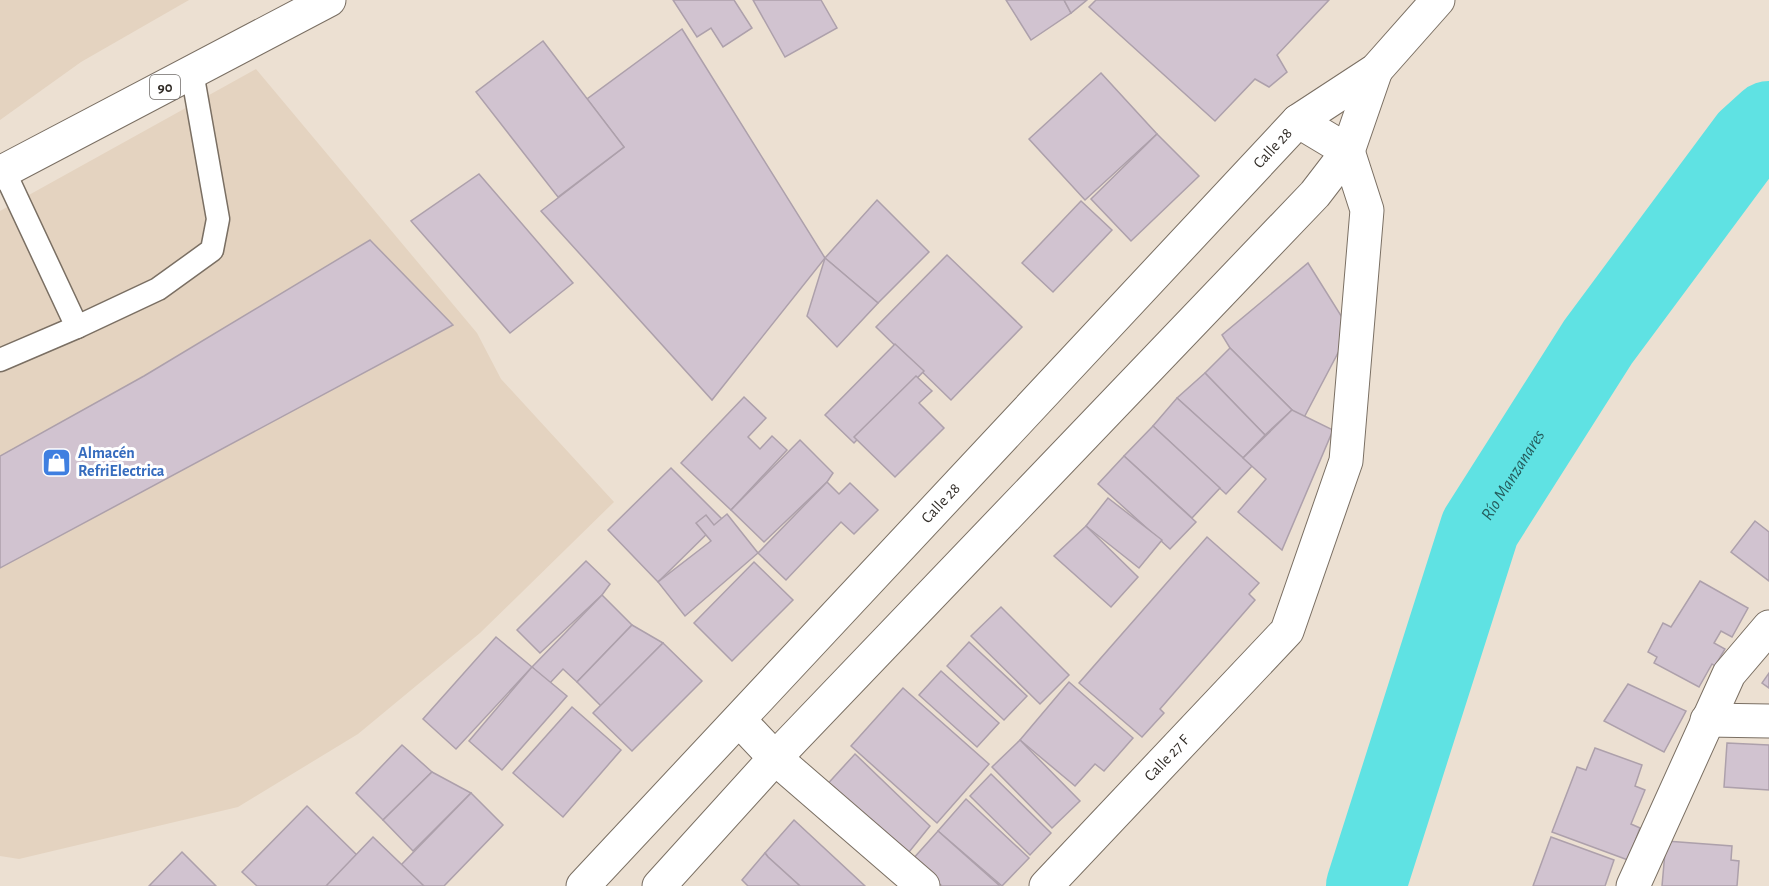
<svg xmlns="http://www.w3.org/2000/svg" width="1769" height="886" viewBox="0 0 1769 886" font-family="'Alegreya Sans',sans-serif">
<rect width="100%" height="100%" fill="#ece0d2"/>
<g fill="#e4d3c0">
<polygon points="0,0 189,0 81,62 0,120"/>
<polygon points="256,69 477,333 501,379 614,502 480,633 358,734 238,807 19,859 0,856 0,211"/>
</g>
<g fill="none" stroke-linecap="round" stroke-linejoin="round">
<path stroke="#5fe2e3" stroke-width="80" id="s1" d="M 1366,886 L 1480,528 L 1598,342 L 1748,140 L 1769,121"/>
</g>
<g fill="#d1c3d0" stroke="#ada0ab" stroke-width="1.5">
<polygon points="673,0 734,0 752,28 723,47 711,28 697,37"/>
<polygon points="753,0 821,0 837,28 785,57"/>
<polygon points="1006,0 1064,0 1071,13 1031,40"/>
<polygon points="1064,0 1087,0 1071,13"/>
<polygon points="1096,0 1329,0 1277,55 1287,72 1269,87 1255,79 1215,121 1089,7"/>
<polygon points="682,29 825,258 712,400 541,211 624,147 587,99"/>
<polygon points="543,41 624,147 558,197 476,92"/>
<polygon points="1101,73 1157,134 1085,200 1029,139"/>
<polygon points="1157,134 1199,176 1131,241 1091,199"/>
<polygon points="479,174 573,283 510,333 411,221"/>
<polygon points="877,200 929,252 878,303 825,258"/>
<polygon points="1081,201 1112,230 1053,292 1022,263"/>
<polygon points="370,240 453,325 0,568 0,456 144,376"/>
<polygon points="947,255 1022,327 951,400 876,327"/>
<polygon points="825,258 878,303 837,347 807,316"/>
<polygon points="1308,263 1350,330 1299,427 1292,410 1230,348 1222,335"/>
<polygon points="895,344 924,371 854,443 825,415"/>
<polygon points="1230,348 1292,410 1265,435 1205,373"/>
<polygon points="1205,373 1265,435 1243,458 1177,398"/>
<polygon points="916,376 932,391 919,403 944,428 895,477 854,437"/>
<polygon points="744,397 766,418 748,437 760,449 772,436 787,450 731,510 681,463"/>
<polygon points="1177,398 1252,466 1226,494 1153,426"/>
<polygon points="1292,410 1333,430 1282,550 1238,512 1266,479 1243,458"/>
<polygon points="1153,426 1220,488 1192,518 1124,456"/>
<polygon points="800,440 833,473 827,482 764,542 731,510"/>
<polygon points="1124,456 1196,522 1170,549 1098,484"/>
<polygon points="671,468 722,519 658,582 608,530"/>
<polygon points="827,482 839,494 850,483 878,510 854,534 841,522 786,580 758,553"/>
<polygon points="1108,498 1162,540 1139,568 1086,526"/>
<polygon points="727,514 758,553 685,616 658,582 711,541 696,523 706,515 714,525"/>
<polygon points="1755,521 1769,532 1769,581 1731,552"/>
<polygon points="1086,526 1138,577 1111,607 1054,556"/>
<polygon points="1207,537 1259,583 1249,594 1255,600 1160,709 1164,713 1142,737 1079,683"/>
<polygon points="586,561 610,584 602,595 540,653 517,630"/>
<polygon points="754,562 793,600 732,661 694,623"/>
<polygon points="1700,581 1748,608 1732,637 1721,631 1714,643 1725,649 1715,666 1712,664 1699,687 1654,663 1657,657 1648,652 1663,623 1671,627"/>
<polygon points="602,595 632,625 577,682 563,669 549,684 532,667"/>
<polygon points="1001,607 1069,675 1040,704 971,636"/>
<polygon points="632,625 663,643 601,706 577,682"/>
<polygon points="496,637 532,667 456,749 423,719"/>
<polygon points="969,642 1027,696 1004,720 947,666"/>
<polygon points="663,643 702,681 632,751 593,713"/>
<polygon points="532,667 567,696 502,770 469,741"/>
<polygon points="941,671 999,723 977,747 919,695"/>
<polygon points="1769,673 1769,688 1762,683"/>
<polygon points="1069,682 1133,738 1104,771 1095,764 1075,786 1020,740"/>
<polygon points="1628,684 1686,711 1664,752 1604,721"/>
<polygon points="903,688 989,764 937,823 851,746"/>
<polygon points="572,707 621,750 563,817 513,773"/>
<polygon points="1020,740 1080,801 1052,828 992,767"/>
<polygon points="1727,743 1769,745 1769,790 1724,787"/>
<polygon points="402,745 432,772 383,820 356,793"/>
<polygon points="1595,748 1642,765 1635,786 1645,790 1631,824 1640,828 1628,860 1552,832 1577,767 1586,770"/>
<polygon points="855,754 930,826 901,862 823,789"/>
<polygon points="432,772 471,793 413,851 383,820"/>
<polygon points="991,774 1051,833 1030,855 970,796"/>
<polygon points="471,793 503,825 444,886 423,886 401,865"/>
<polygon points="966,799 1029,858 1002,886 938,831"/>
<polygon points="307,806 360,858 332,886 257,886 242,872"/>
<polygon points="794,820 865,886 800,886 768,857 765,853"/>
<polygon points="938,831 1000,886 942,886 912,860"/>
<polygon points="373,837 424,886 326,886"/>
<polygon points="1551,837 1614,860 1605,886 1533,886"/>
<polygon points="1666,841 1732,846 1731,860 1739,861 1737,886 1662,886"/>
<polygon points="182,852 216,886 149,886"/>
<polygon points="765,853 768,857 800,886 748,886 742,880"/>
</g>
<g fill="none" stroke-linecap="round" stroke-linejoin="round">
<defs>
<g id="lane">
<polyline points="4,171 77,327 158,289 212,250 218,219 192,72"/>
<polyline points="0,360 77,327"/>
</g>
<g id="street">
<polyline points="739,720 775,758 923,886"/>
<polyline points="1707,720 1769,721"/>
<path id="s2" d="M 583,886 L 1298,121 L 1376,70 L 1438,0"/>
<polyline points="659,886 775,758 1315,194 1348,151 1376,70"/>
<path id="s3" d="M 1046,886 L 1287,631 L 1346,461 L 1367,210 L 1348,151 L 1298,121"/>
<polyline points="1633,886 1729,674 1769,627"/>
</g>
<polyline id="highway" points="0,173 329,0"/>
</defs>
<use href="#lane" stroke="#7a6f63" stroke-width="25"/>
<use href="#street" stroke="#7a6f63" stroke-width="35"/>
<use href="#highway" stroke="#7a6f63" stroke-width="35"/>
<use href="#lane" stroke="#fff" stroke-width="22"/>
<use href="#street" stroke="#fff" stroke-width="33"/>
<use href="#highway" stroke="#fff" stroke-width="33"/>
</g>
<defs>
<symbol id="shop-square" viewBox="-11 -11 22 22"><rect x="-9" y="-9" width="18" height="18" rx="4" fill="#3f7fe0" stroke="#fff"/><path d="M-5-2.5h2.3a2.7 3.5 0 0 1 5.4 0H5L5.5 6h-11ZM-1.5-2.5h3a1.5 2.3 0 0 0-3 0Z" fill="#fff"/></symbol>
</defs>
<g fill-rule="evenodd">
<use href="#shop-square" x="40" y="446" width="33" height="33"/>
</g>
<g text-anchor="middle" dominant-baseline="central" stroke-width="6" stroke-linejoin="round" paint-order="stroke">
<rect fill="#fff" stroke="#6f6b68" stroke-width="1.5" x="150" y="75" width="30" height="24" rx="4.5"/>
<g font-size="15" font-weight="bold" fill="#312c27">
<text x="165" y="87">90</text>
</g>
<g font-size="16" fill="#312c27" stroke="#fff">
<text stroke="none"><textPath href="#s2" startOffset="1010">Calle 28</textPath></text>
<text stroke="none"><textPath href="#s2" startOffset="524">Calle 28</textPath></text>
<text stroke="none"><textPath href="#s3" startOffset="176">Calle 27 F</textPath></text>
</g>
<g font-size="16" font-weight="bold" fill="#366cbe" stroke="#fff" text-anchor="start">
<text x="78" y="453">Almacén<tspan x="78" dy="18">RefriElectrica</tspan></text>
</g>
<g font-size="18" font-style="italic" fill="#255d5d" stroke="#fff">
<text stroke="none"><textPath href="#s1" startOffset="438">Río Manzanares</textPath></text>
</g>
</g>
</svg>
